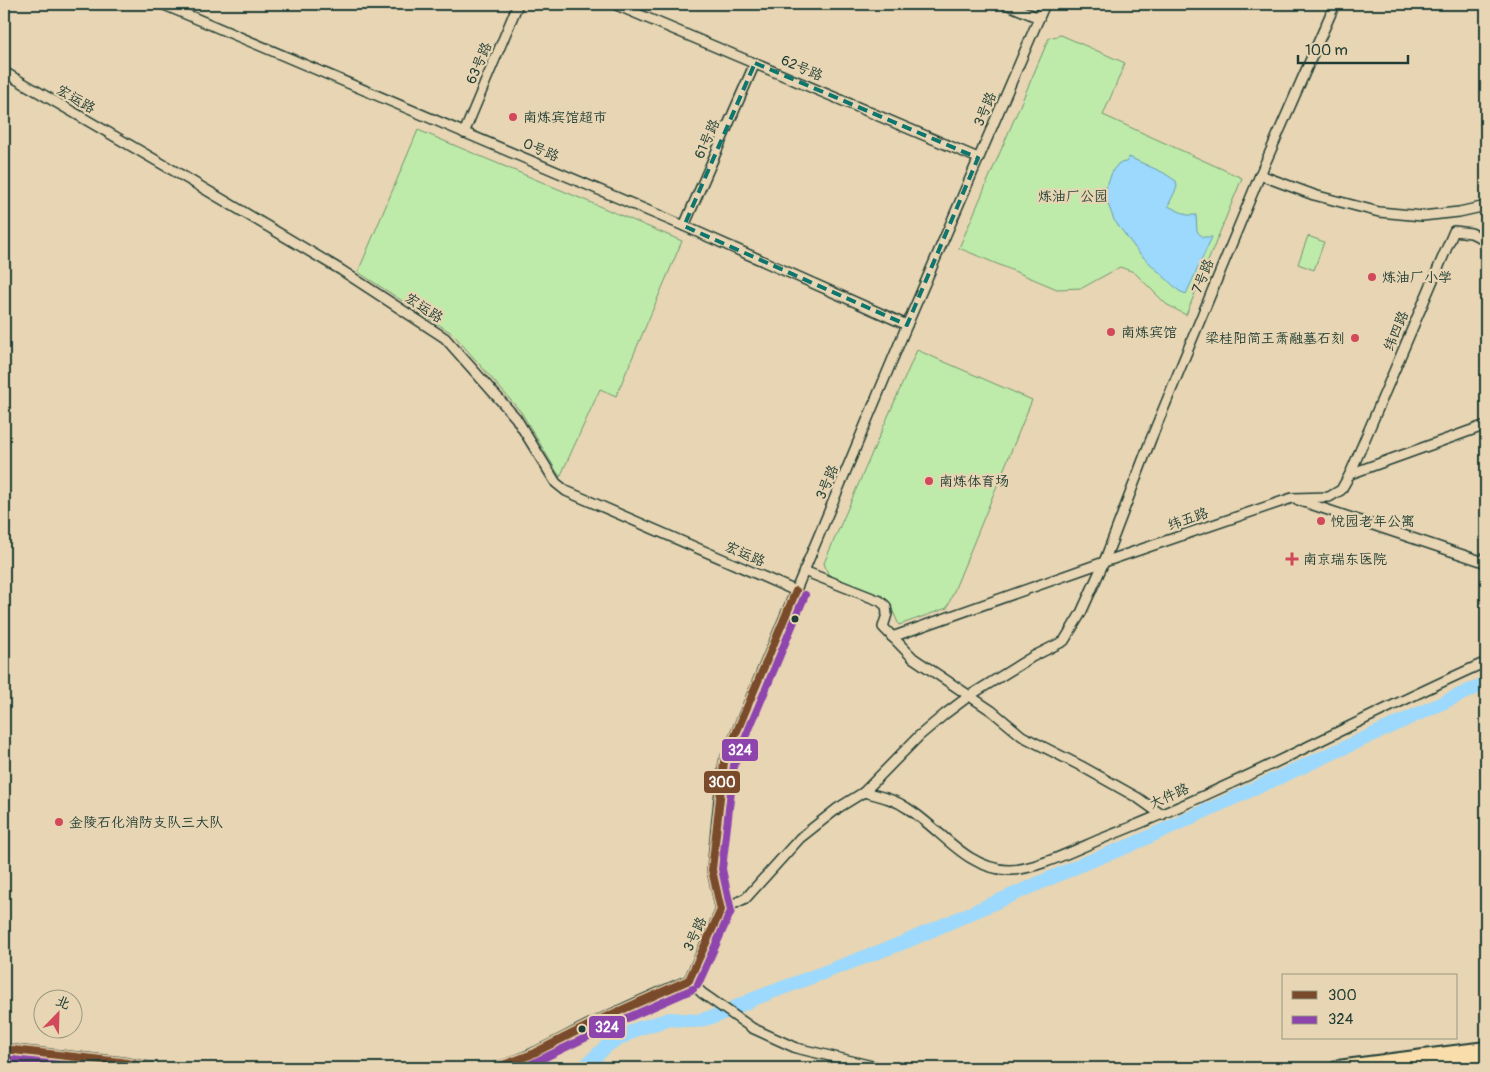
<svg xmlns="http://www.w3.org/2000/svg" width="1490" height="1072" viewBox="0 0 1490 1072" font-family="Pangolin,'LXGW WenKai TC',sans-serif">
<rect width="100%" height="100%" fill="#e8d5b3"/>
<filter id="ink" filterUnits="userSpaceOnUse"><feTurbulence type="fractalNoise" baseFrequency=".02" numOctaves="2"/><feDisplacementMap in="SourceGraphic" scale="10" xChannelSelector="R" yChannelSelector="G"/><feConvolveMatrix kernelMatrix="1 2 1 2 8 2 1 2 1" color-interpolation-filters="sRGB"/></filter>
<g filter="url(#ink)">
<g fill="#beeba9" stroke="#6e946e">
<polygon points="1061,35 1125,63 1103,115 1242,178 1186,315 1166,304 1134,272 1120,267 1082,288 1057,289 959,248 1049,38"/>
<polygon points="418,130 682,241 616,396 600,389 560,477 521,412 453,334 358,272"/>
<polygon points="1308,236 1324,242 1314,270 1298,264"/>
<polygon points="917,350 1032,400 947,608 899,625 888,600 829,577 824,563"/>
</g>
<polygon fill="#9cd9fd" stroke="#6a9bad" points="1129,157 1164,173 1176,181 1177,187 1168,206 1187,215 1196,215 1197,231 1202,237 1212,237 1186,294 1179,291 1139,253 1114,220 1104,193 1113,170 1119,163 1126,162"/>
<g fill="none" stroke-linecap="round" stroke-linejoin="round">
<polyline stroke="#9cd9fd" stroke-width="14" points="583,1068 609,1044 637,1029 670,1019 697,1021 716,1016 756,998 905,942 1085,863 1131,845 1486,683"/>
<defs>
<g id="street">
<polyline points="162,4 684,226 907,325"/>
<polyline points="614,4 978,158"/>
<polyline points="1006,4 1039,18"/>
<polyline points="4,72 176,172 341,270 445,338 516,418 556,483 566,491 796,591"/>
<polyline points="464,133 518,4"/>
<polyline points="1260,175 1314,195 1379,212 1422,216 1459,212 1486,206"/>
<polyline points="684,226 755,63"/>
<polyline points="1350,474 1454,231 1471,233 1486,240"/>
<polyline points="1298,500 1484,562 1486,556"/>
<polyline points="804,571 880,601 886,606 887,614 883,627 913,658 992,711 1022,736 1081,766 1138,798 1162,815"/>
<polyline points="892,637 1104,562 1292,498 1329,497 1341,490 1350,474 1486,425"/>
<path d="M 864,792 C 879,796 894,799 907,808 C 940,828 966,869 1008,870 C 1033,871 1077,849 1101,839 C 1170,812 1238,781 1305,748 C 1365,719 1425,689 1486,662"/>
<polyline points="721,910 746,898 800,838 838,808 864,792 919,736 945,714 969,696 1032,657 1064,641 1081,613 1104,562 1151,439 1260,175 1335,4"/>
<polyline points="689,980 721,910 712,870 719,800 724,762 907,325 1045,4"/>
<polyline points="689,980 702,993 752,1028 796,1048 881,1068"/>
<polyline points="4,1049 121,1062 154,1068"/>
<path d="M 495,1068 C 527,1058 556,1042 586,1026 C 620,1010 654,994 689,980"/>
</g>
<g id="primary">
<polyline points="1338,1068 1486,1049"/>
<polyline points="1432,1068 1486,1061"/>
</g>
</defs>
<use href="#street" stroke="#1f3d34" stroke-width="12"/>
<use href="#primary" stroke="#1f3d34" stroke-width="18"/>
<use href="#street" stroke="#e8d5b3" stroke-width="9"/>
<use href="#primary" stroke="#f9deab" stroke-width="14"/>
<defs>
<g id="bus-1">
<polyline points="689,980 721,910 712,870 724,762 796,591"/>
<polyline points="4,1049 121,1062 154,1068"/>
<polyline points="495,1068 530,1055 599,1020 689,980"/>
</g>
<g id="bus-2">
<polyline points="698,984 731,911 722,869 734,765 805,595"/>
<polyline points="4,1059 87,1068"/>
<polyline points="523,1068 616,1023 693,989"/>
</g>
</defs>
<use href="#bus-1" stroke="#e8d5b3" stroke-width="11"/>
<use href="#bus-2" stroke="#e8d5b3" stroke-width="11"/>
<use href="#bus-1" stroke="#7a4b2a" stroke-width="8"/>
<use href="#bus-2" stroke="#8e44ad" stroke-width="8"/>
</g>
</g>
<path fill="none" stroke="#0f766e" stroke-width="4" stroke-dasharray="10 6" stroke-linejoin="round" d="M 755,63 L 978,158 L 907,325 L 684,226 Z"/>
<g fill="#d1495b" stroke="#e8d5b3" stroke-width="2">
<circle cx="513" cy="117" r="5"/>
<circle cx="1372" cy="277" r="5"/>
<circle cx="1111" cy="332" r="5"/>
<circle cx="1355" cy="338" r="5"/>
<circle cx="929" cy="481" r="5"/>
<circle cx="1321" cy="521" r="5"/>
<path d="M1289.5 551.5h5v5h5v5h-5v5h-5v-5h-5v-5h5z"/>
<circle cx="59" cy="822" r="5"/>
</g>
<g fill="#1f3d34" stroke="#e8d5b3" stroke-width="2">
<circle cx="795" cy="619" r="4.5"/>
<circle cx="582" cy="1029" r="4.5"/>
</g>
<g text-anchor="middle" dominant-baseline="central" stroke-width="4.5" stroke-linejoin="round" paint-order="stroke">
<g font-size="14" fill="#1f3d34" stroke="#e8d5b3">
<text transform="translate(479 63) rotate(-67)">63号路</text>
<text transform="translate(802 68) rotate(23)">62号路</text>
<text transform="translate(76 99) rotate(30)">宏运路</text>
<text transform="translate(985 109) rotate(-67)">3号路</text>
<text transform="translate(707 139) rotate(-66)">61号路</text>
<text transform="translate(541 150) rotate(23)">0号路</text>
<text transform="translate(1203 276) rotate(-68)">7号路</text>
<text transform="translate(424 308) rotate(33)">宏运路</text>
<text transform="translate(1396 331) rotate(-67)">纬四路</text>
<text transform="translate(827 482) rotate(-67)">3号路</text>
<text transform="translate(1188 519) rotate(-19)">纬五路</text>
<text transform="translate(745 554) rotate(23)">宏运路</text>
<text transform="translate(1169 796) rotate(-24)">大件路</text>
<text transform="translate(695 934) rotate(-65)">3号路</text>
</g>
<g font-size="14" fill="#1f3d34" stroke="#e8d5b3" text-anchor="start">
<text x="523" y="117">南炼宾馆超市</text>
<text x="1382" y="277">炼油厂小学</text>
<text x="1121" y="332">南炼宾馆</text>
<text x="1345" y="338" text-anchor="end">梁桂阳简王萧融墓石刻</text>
<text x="939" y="481">南炼体育场</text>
<text x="1331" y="521">悦园老年公寓</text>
<text x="1303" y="559">南京瑞东医院</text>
<text x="69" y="822">金陵石化消防支队三大队</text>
</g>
<g font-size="14" fill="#27463a" stroke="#e8d5b3">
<text x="1073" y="196">炼油厂公园</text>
</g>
</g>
<g stroke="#e8d5b3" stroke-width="2">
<rect x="721" y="738" width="38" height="24" rx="5" fill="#8e44ad"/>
<rect x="703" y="770" width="38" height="24" rx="5" fill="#7a4b2a"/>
<rect x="588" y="1015" width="38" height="24" rx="5" fill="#8e44ad"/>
</g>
<g font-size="14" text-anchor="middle" font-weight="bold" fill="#fff">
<text x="740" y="755">324</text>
<text x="722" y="787">300</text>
<text x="607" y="1032">324</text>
</g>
<rect width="1490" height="1072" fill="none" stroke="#e8d5b3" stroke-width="20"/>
<rect x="10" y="10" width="1470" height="1052" fill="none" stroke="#1f3d34" stroke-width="2" filter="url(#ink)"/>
<rect x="1282" y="974" width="175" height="65" fill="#e8d5b3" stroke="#989880"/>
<rect x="1292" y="991" width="25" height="8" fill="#7a4b2a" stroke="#989880"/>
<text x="1328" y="1000" font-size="15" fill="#1f3d34">300</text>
<rect x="1292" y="1016" width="25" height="8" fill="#8e44ad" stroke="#989880"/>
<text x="1328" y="1024" font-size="15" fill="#1f3d34">324</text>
<g transform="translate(58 1014) rotate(23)"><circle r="24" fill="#e8d5b3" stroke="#989880"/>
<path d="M0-4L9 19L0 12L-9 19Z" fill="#d1495b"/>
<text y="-8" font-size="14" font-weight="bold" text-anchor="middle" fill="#1f3d34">北</text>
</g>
<path d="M1298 55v8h110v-8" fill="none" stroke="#1f3d34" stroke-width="2.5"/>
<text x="1305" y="55" font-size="15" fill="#1f3d34" stroke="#e8d5b3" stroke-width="4" paint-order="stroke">100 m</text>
</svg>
